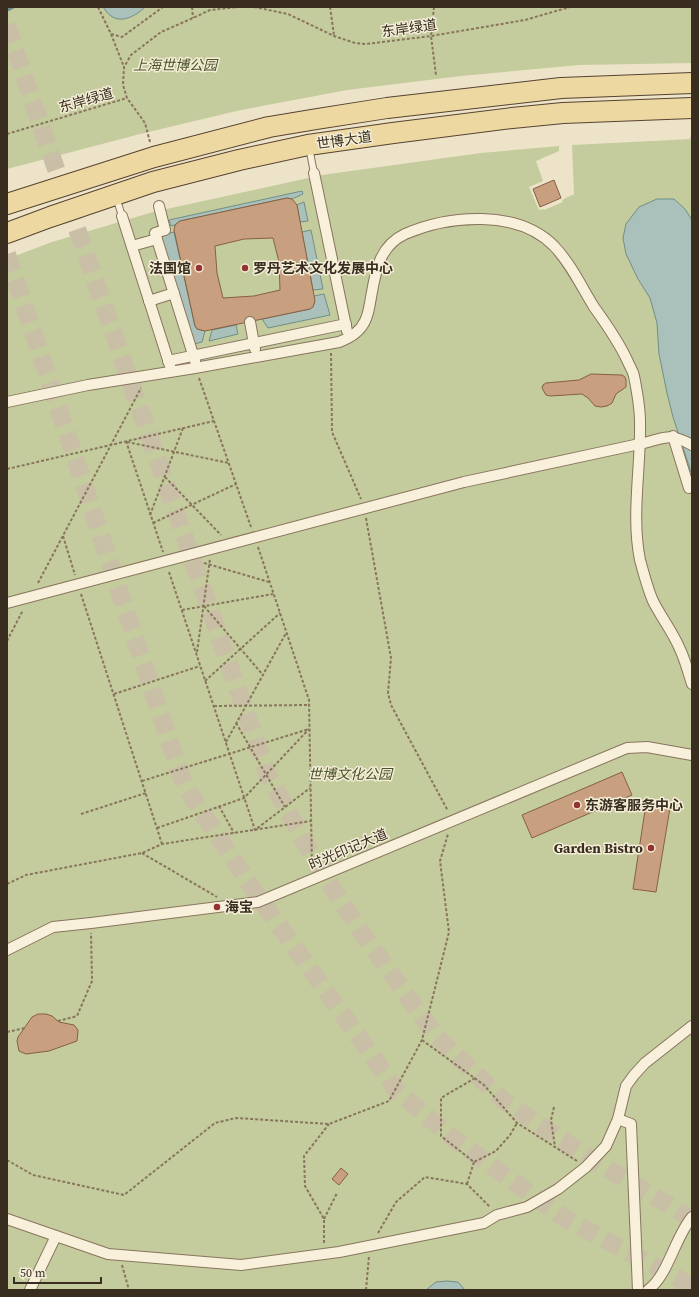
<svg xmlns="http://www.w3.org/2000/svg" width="699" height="1297" viewBox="0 0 699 1297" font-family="'Source Serif 4','Noto Sans SC',serif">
<rect width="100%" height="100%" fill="#ede3c8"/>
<g fill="#c4cb9c">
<polygon points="7,7 692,7 692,63 579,65 461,76 347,90 241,110 140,134 7,169"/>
<polygon points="692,139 692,1290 7,1290 7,259 52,242 153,212 322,175 481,153 559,146 559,151 536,161 543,181 529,187 539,210 543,209 544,210 563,202 562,200 574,194 572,145"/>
</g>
<g fill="#a9c1ba" stroke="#6f8f88">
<path d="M 103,7 L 145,7 C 137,15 122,24 111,16 C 108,14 105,10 103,7 Z"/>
<polygon points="302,191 303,194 292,199 287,198 180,221 175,225 171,226 169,220"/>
<polygon points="657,199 674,199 685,209 692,220 692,475 673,417 667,393 659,354 657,323 650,298 638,279 626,254 623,238 626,224 639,207"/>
<polygon points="304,202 308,221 300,222 297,205"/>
<polygon points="311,230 323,289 313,290 302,232"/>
<polygon points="174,232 195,326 197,329 205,331 202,342 194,344 160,236"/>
<path d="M 324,294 L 330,315 L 268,328 L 262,319 L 310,309 C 315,305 315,301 314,296 Z"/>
<polygon points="236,325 238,334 209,341 212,330"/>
<polygon points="447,1281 458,1282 465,1290 426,1290 436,1282"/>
</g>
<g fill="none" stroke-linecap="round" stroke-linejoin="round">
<polyline stroke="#6f8f88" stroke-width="3.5" points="7,10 13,7"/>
</g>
<g fill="#c9a07f" stroke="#866044" fill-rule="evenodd">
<polygon points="554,180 561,198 540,207 533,189"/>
<path d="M 287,198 L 292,199 L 297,205 L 315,301 L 313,307 L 310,309 L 205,331 L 197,329 L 195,326 L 174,230 L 175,225 L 180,221 ZM 273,238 L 279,262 L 280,290 L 254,296 L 223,298 L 217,273 L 215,246 L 244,239 Z"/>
<polygon points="591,374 622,375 625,377 626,380 626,387 616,394 612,403 607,406 601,407 595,406 588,398 582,394 550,396 546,395 542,388 543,385 546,383 579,380"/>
<polygon points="622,772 632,795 532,838 522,815"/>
<polygon points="646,804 670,808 656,892 633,889"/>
<polygon points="38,1014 46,1014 52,1016 59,1022 74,1025 78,1030 77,1041 49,1051 26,1054 19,1051 17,1041 18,1037 32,1017"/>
<polygon points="341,1168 348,1174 339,1185 332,1179"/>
</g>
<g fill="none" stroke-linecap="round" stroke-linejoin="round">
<g stroke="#c9bfa6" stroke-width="18" stroke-dasharray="18 9" stroke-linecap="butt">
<polyline points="7,25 40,123 267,773 315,861 360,930 436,1036 505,1102 596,1162 692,1219"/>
<polyline points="7,254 184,785 251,886 397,1091 454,1139 566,1219 692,1286"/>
</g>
<defs>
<g id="service">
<polyline points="309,147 314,173"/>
<polyline points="116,197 122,216"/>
</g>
<g id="pedestrian">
<polyline points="314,173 347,331"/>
<polyline points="159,206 165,230 155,233 195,361"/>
<polyline points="122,216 170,366"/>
<polyline points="132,246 157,239"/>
<polyline points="149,301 174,293"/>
<polyline points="250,322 255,349"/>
<polyline points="168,361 346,324"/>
<path d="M 7,402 L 88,385 L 195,368 L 339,342 C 350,338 360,332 365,321 C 368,315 369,309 370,303 C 375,276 377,247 405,234 C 449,215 517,209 554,246 C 571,264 581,286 594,307 C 607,325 619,342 628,362 C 630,367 633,371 634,376 C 637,391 640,407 640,422 C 641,468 631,515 640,560 C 643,571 648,590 653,601 C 661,617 672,631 679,647 C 685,659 688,672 692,684"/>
<polyline points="673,436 689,488"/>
<path d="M 7,603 L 464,482 L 644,443 C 667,437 670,433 692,445"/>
<polyline points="7,950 53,927 91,923 258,902 627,748 647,747 692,755"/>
<polyline points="618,1119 631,1124 638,1290"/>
<polyline points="7,1219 108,1254 241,1265 339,1252 484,1223 497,1215 527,1207 558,1189 586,1167 606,1146 618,1119 626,1086 634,1075 645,1063 692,1026"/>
<polyline points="30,1290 56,1236"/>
<path d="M 648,1290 C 668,1276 675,1237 692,1217"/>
</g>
<g id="primary">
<polyline points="7,204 154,157 269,127 317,119 387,108 561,88 692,83"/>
<polyline points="7,233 50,217 153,182 239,160 308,145 393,133 512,118 563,113 692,108"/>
</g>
</defs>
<use href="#service" stroke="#88755e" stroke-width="8"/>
<use href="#pedestrian" stroke="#88755e" stroke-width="12"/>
<use href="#primary" stroke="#564331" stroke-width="22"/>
<g stroke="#88755e" stroke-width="2" stroke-dasharray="3 2" stroke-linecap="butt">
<polyline points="98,7 111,34 122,37 163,7"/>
<polyline points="192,7 193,18"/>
<polyline points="254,7 288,14 334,36 355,43 366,44 431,36 525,20 570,7"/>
<polyline points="330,7 334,35"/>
<polyline points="434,7 431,36 436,75"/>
<polyline points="111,34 124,67"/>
<polyline points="7,134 127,98"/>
<polyline points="691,137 692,138"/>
<polyline points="150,142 145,123 127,98 123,85 124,67 131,55 161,32 193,18 210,10 238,7"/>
<polyline points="331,353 332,432 361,499"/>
<polyline points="199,378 251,527"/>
<polyline points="126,441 163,552"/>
<polyline points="127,442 229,463"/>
<polyline points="7,469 214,421"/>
<polyline points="165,477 221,535"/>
<polyline points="150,515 183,428"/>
<polyline points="366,518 391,658 388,693 391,705 448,811"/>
<polyline points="153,523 236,484"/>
<polyline points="63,536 75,575"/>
<polyline points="258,547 309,700 312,868"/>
<polyline points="204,563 269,582"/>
<polyline points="169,572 255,830 310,788"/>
<polyline points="38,583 141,388"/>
<polyline points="81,594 162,844"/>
<polyline points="204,606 263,675"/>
<polyline points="182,610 273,594"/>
<polyline points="7,641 23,610"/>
<polyline points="197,652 210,559"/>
<polyline points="205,681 280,613"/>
<polyline points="114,694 200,666"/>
<polyline points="214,706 308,705"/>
<polyline points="236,723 285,807"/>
<polyline points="226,742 286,633"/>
<polyline points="142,781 309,729"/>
<polyline points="219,806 234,833"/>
<polyline points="81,814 146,793"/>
<polyline points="157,828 244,798 309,729"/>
<polyline points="142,853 217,897"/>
<polyline points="7,884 26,875 142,853 162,844 311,821"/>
<polyline points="58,1021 77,1016 92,981 91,933"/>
<polyline points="7,1032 25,1028"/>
<polyline points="422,1040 484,1085 517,1123 577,1161"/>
<polyline points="475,1078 441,1098 441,1136 474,1162 496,1151 510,1135 517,1123"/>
<polyline points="554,1107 551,1120 555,1147"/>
<polyline points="7,1160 33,1175 124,1195 215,1123 236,1118 329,1124 389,1101 422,1040 449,932 440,861 448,834"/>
<polyline points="467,1184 474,1162"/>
<polyline points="324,1219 337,1193"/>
<polyline points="378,1233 396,1202 425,1177 467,1184 490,1207"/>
<polyline points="324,1243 324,1219 305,1186 304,1156 329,1124"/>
<polyline points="122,1265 129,1290"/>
<polyline points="366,1290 369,1256"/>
</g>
<use href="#service" stroke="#f8f0db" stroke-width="6"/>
<use href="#pedestrian" stroke="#f8f0db" stroke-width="10"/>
<use href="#primary" stroke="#edd8a2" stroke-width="20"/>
</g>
<g fill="#943230" stroke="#f4edd7" stroke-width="1.5">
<circle cx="199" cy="268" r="4"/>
<circle cx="245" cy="268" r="4"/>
<circle cx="577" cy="805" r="4"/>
<circle cx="651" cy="848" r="4"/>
<circle cx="217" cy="907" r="4"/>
</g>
<g text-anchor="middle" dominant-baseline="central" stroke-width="3" stroke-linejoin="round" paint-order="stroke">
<g font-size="14" fill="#392d20" stroke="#f4edd7">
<text transform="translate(409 28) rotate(-8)">东岸绿道</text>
<text transform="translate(86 100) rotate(-16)">东岸绿道</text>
<text transform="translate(344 140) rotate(-8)">世博大道</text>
<text transform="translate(348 849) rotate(-23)">时光印记大道</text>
</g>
<g font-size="14" font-style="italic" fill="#485428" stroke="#f4edd7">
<text x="175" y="65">上海世博公园</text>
<text x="350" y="774">世博文化公园</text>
</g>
<g font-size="14" font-weight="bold" fill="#392d20" stroke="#f4edd7" text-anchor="start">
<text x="191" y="268" text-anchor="end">法国馆</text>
<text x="253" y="268">罗丹艺术文化发展中心</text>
<text x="585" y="805">东游客服务中心</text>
<text x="643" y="848" text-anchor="end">Garden Bistro</text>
<text x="225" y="907">海宝</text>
</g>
</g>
<rect width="699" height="1297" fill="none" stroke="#392d20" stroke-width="16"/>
<path d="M14 1277v6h87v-6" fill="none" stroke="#392d20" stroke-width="2"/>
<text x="20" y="1277" font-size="12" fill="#392d20" stroke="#f4edd7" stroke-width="3" paint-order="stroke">50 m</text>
</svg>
